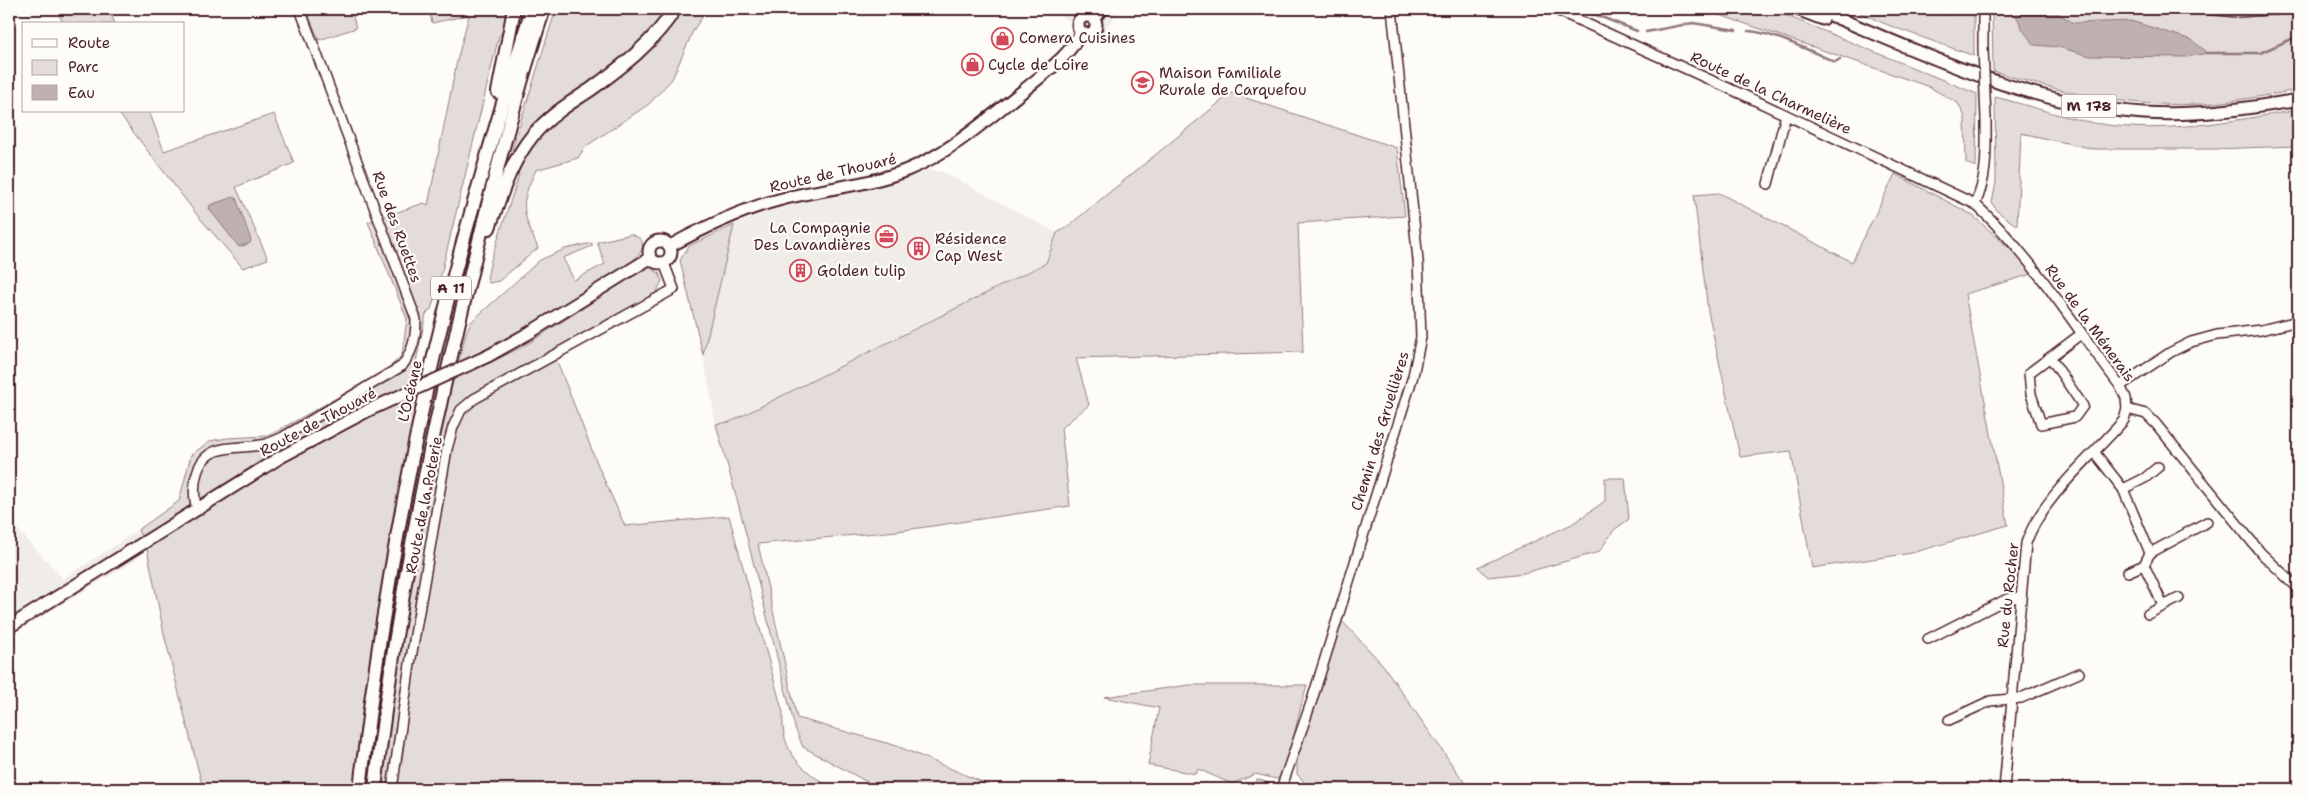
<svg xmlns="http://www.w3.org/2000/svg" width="2307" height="798" viewBox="0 0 2307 798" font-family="'Shantell Sans',sans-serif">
<rect width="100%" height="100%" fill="#fdfcf7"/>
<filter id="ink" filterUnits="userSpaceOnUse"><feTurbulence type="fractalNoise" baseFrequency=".02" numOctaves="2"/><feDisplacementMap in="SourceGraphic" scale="10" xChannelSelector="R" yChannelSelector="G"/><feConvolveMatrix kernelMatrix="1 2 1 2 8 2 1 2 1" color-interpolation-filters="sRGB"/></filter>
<g filter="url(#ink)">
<g fill="#f0ece8">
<polygon points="1045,9 1121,9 1100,34"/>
<polygon points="923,169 943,172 1057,233 1046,262 730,422 716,424 703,355 734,225 774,209 879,186 915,174"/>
<polygon points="9,520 63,579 138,530 147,548 136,560 9,636"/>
</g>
<g fill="#e3dcda" stroke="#967e82">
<polygon points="56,9 109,9 115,24 64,24"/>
<polygon points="306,9 351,9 356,28 319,40"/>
<path d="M 429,9 L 522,9 L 519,16 L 499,36 L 437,291 L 431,309 L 426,314 L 408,400 L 454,380 L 466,333 L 471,322 L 540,260 L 565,249 L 592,243 L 592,246 L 563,258 L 574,280 L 605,264 L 597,242 L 631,234 L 641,239 C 647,252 633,260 624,268 L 621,268 L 532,325 L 478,353 L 473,371 L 524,346 L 641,271 L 651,268 L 659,273 L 662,281 L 656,293 L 553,351 L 599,468 L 625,526 L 729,516 L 783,713 C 780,753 802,769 832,789 L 203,789 L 164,634 L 147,549 L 138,530 L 179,501 L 191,455 L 210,441 L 227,438 L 268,436 L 387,370 L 402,355 L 407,319 L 368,222 L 424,203 L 428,205 L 457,61 L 469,15 L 432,23 Z"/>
<path d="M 556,9 L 708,9 L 694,29 L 672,79 L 649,104 L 585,147 L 578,158 L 536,170 C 518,206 523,213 538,248 L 499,281 L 489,283 L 487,278 L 491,260 L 519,175 L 512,149 Z"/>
<polygon points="1702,9 1770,9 1977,94 1976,167 1966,163 1965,117 1958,103 1927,86"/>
<polygon points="1851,9 1920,9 1936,14 1947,15 1949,9 1974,9 1974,56 1888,25"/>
<path d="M 1992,9 L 2192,9 L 2199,11 L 2261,16 L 2298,9 L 2298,90 C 2273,94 2248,99 2223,102 C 2146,111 2066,95 1993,71 Z"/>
<polygon points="1231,93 1397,148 1405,216 1298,223 1303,352 1076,358 1089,405 1061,428 1070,506 898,531 758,544 797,718 897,746 987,784 991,789 880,789 803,747 795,728 741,514 716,424 730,422 1046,263 1057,233 1067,227"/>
<path d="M 1995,97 C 2028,105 2061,117 2094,123 C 2163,135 2231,121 2298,110 L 2298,146 L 2213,149 L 2094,149 L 2021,133 L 2017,226 L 1997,211 L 1992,203 L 1996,182 Z"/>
<polygon points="117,111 149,111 164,151 274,114 294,163 236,187 268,259 243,268 198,216"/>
<polygon points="1895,174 1971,214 2017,255 2032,274 1965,294 2008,525 1912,553 1812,568 1791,451 1740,457 1708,311 1694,195 1719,193 1852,262"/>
<polygon points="734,225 703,355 680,260 689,246"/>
<polygon points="1605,478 1625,478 1629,519 1614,530 1599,552 1524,573 1488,577 1478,567 1572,524 1605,501"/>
<polygon points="1341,620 1383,665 1469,789 1310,789 1297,774 1297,753"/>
<path d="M 1189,685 L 1307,685 C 1297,715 1294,748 1280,777 L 1276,779 L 1256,774 L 1232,784 L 1198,769 L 1196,774 L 1148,765 L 1159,708 L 1104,697 Z"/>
<polygon points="1257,779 1274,785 1277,789 1253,789"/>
</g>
<g fill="#c0b1b1" stroke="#91777b">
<polygon points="2013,9 2050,9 2074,23 2131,21 2192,40 2208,53 2186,57 2090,56 2058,47 2034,45 2023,30"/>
<polygon points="233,197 236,198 251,240 250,243 239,247 209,209 210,205"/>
</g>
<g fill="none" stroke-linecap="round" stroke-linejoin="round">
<g stroke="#91777b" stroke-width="2.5">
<polyline points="1581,9 1637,31"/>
<path d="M 1748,31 C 1772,32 1813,52 1835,62 L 1840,59"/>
<polyline points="1646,32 1693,23 1736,30"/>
<polyline points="2206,53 2260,53 2298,36"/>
</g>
<defs>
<g id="minor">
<path d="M 1554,9 L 1748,97 L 1975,204 C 2032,256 2073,324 2120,386 L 2126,398 L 2127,409 L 2146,414 L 2156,424 L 2261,553 L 2298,588"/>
<polyline points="1983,9 1983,48"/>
<polyline points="2207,9 2237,12 2283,9"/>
<polyline points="1768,184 1786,115"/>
<path d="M 1975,204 C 1988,177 1986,148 1986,119"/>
<polyline points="2050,357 2083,406 2075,417 2041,424 2031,394 2029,373 2081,334"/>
<polyline points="2120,386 2171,352 2191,342 2217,335 2261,330 2298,321"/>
<polyline points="2095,453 2123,489 2150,553 2144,565 2163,605"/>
<polyline points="2123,489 2145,478 2158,467"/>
<path d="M 197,508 C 194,500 194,490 195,482 C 201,441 231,450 261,445 C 269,444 276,440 283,437 L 402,366 C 413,351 416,338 416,319 L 300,9"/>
<polyline points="2150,553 2207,522"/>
<polyline points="2128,572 2144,565"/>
<polyline points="2148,614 2179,598"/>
<polyline points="1928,639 2007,599 2019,597"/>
<polyline points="1949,720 1990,701 2021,698 2079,673"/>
<polyline points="392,789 410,664 447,449 453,427 461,410 474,399 674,289 664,263"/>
<polyline points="1281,789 1312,700 1413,376 1421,337 1418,260 1392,9"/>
<path d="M 2004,789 L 2026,543 C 2042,497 2092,457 2124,420 L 2127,409"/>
</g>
<g id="major">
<polyline points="1797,9 1823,19"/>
<path d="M 1816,9 C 1923,53 2026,105 2144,113 C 2196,116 2247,109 2298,100"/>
<circle cx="1087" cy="25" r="9"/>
<polyline points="1093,18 1103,9"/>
<circle cx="660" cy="252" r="11"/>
<path d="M 670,246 C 705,227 743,209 782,199 C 821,189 870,185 907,170 C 951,152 986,120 1023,91 C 1043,74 1070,56 1081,32"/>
<polyline points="488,356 529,333 650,258"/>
<polyline points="9,627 279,458 369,410"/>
</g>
<g id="highway">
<polyline points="498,92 514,9"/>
<path d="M 489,228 C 501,195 510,163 533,135 C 549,116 570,103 590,90 C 623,66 653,43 675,9"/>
<path d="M 360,789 C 376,649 399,511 430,373 C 458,250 494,129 532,9"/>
<path d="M 375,789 C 396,608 431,429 476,253 C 496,171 517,89 544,9"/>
</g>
</defs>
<use href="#minor" stroke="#4a1f2b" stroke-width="12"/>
<use href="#major" stroke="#4a1f2b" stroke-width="15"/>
<use href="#highway" stroke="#4a1f2b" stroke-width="16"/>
<use href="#minor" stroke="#fdfcf7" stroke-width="9"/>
<use href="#major" stroke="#fdfcf7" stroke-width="11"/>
<use href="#highway" stroke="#fdfcf7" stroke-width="12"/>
<defs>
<polyline id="minor-bridge" points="1983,48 1986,119"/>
<polyline id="major-bridge" points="369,410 488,356"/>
</defs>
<use href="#minor-bridge" stroke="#4a1f2b" stroke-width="12" stroke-linecap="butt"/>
<use href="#major-bridge" stroke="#4a1f2b" stroke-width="15" stroke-linecap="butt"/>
<use href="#minor-bridge" stroke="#fdfcf7" stroke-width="9"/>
<use href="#major-bridge" stroke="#fdfcf7" stroke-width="11"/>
</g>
</g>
<defs>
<symbol id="shop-ring" viewBox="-11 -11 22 22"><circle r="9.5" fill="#fdfcf7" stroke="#d1495b" stroke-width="1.5"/><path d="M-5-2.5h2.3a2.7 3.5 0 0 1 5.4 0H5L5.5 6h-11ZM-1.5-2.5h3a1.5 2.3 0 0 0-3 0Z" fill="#d1495b"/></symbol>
<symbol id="school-ring" viewBox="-11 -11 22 22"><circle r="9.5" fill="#fdfcf7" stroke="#d1495b" stroke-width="1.5"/><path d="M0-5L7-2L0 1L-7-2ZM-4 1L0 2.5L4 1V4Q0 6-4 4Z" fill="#d1495b"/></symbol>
<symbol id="office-ring" viewBox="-11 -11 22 22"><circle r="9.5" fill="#fdfcf7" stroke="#d1495b" stroke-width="1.5"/><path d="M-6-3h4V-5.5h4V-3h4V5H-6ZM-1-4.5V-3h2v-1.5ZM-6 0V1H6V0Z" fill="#d1495b"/></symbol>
<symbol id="building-ring" viewBox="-11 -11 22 22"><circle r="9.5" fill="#fdfcf7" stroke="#d1495b" stroke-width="1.5"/><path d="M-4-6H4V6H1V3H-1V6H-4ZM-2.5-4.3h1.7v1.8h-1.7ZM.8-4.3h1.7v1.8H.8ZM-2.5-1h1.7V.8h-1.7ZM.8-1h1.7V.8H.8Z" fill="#d1495b"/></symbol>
</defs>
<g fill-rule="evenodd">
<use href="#shop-ring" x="990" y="26" width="25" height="25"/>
<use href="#shop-ring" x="960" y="52" width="25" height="25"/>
<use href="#school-ring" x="1130" y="70" width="25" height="25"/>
<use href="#office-ring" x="874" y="224" width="25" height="25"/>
<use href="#building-ring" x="906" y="236" width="25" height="25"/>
<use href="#building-ring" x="788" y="258" width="25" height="25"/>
</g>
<g text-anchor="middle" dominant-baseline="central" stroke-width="4.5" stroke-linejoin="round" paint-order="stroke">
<g fill="#fdfcf7" stroke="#806168" stroke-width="1">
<rect x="2061.5" y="94.5" width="55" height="23" rx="4"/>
<rect x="431" y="276.5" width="40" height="23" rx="4"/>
</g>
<g font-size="14" font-weight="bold" fill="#4a1f2b">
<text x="2089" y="106">M 178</text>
<text x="451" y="288">A 11</text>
</g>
<g font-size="15" fill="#4a1f2b" stroke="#fdfcf7" text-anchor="start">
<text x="1019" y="38">Comera Cuisines</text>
<text x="988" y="65">Cycle de Loire</text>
<text x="1159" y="73">Maison Familiale<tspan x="1159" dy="17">Rurale de Carquefou</tspan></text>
<text x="871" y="228" text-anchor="end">La Compagnie<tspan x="871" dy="17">Des Lavandières</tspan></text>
<text x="935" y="239">Résidence<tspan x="935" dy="17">Cap West</tspan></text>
<text x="817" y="271">Golden tulip</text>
</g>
<g font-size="15" fill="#4a1f2b" stroke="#fdfcf7">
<text transform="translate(1771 93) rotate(25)">Route de la Charmelière</text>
<text transform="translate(833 173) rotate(-13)">Route de Thouaré</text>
<text transform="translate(397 227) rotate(70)">Rue des Ruettes</text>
<text transform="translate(2090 323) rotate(54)">Rue de la Ménerais</text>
<text transform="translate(410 391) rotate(-77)">L’Océane</text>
<text transform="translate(318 422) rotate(-28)">Route de Thouaré</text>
<text transform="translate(1380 431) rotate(-73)">Chemin des Gruellières</text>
<text transform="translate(424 505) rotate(-79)">Route de la Poterie</text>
<text transform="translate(2008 595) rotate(-84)">Rue du Rocher</text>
</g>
</g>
<rect width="2307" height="798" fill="none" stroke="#fdfcf7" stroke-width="30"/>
<rect x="15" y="15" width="2277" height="768" fill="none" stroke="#4a1f2b" stroke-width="2" filter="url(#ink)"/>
<rect x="22" y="22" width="162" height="90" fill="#fdfcf7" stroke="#b5a4a5"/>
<rect x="32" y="39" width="25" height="8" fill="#fdfcf7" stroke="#b5a4a5"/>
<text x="68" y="48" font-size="15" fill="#4a1f2b">Route</text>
<rect x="32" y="60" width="25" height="15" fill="#e3dcda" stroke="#b5a4a5"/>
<text x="68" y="72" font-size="15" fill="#4a1f2b">Parc</text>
<rect x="32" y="85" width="25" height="15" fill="#c0b1b1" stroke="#b5a4a5"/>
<text x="68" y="98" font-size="15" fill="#4a1f2b">Eau</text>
</svg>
